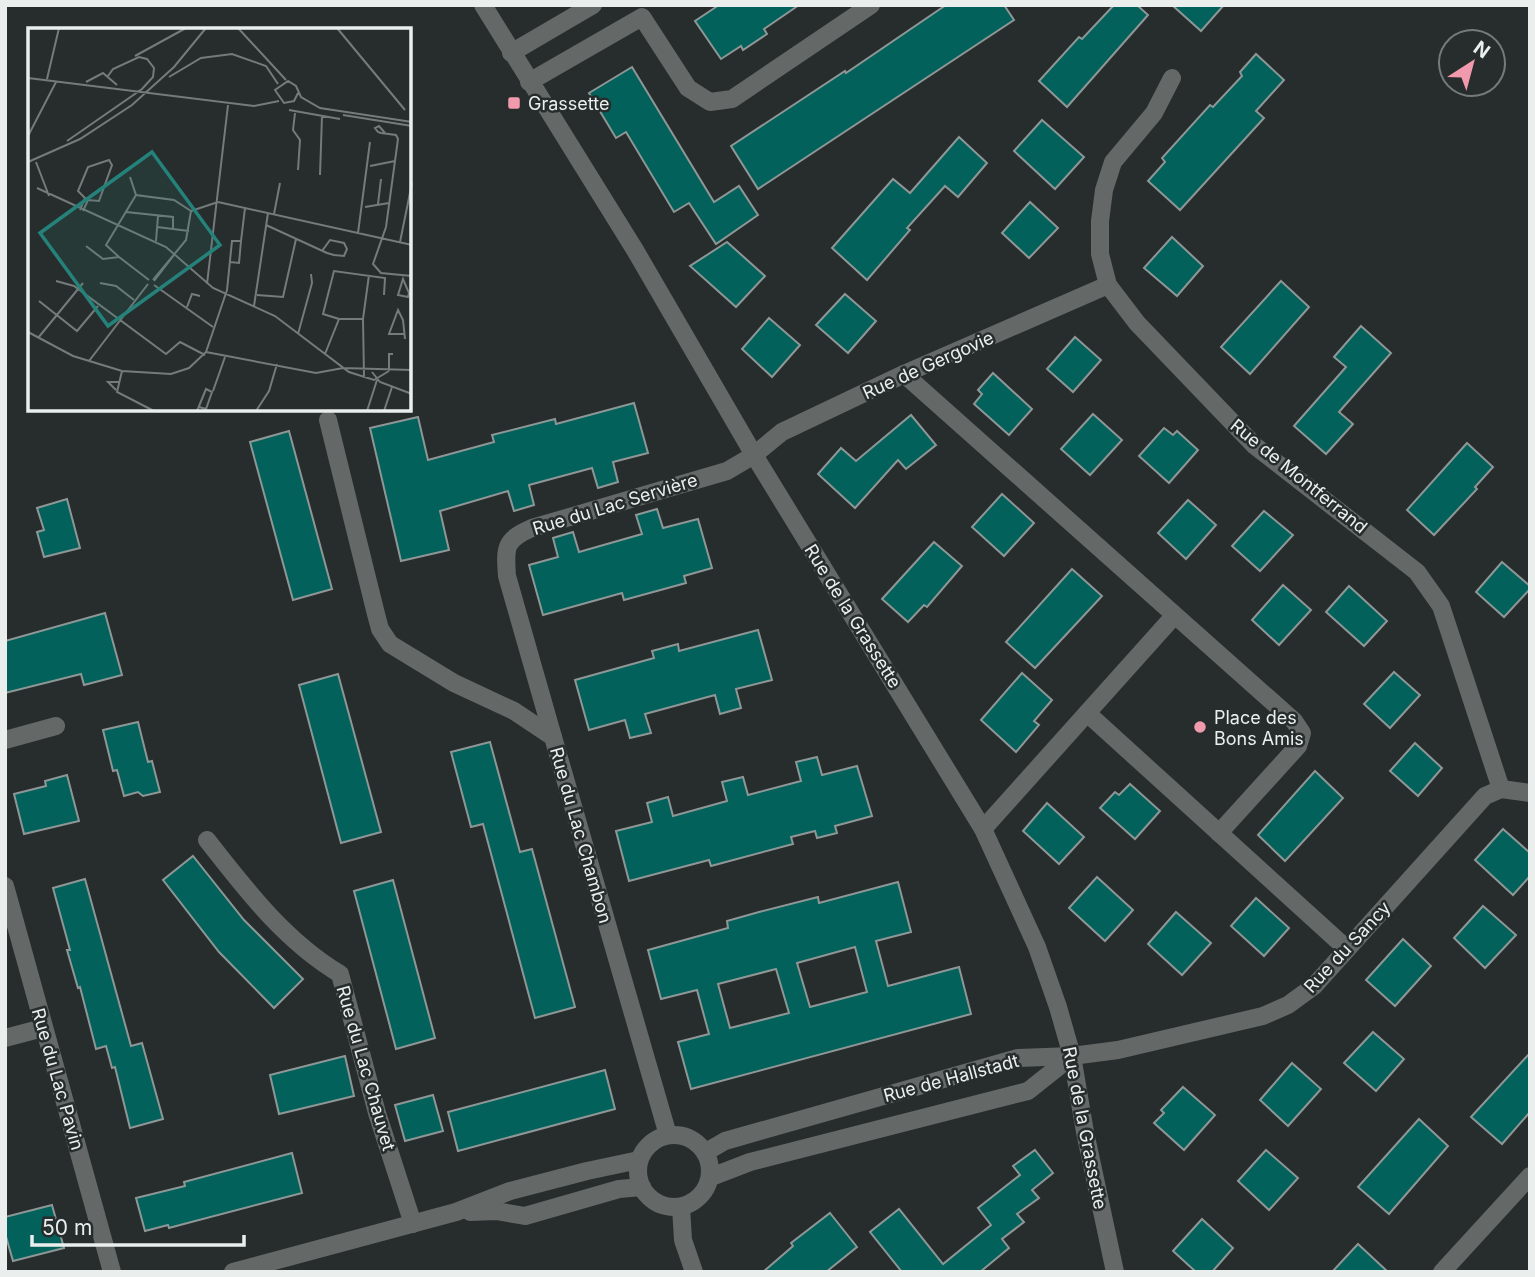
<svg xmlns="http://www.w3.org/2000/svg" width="1535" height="1277" viewBox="0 0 1535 1277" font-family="Inter,sans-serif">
<rect width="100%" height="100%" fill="#262d2c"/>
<g fill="#02615b" stroke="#8e9796" stroke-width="2" fill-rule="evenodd">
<polygon points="719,5 799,5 764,29 767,34 743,50 741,46 721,59 695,21"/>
<polygon points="946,5 1004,5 1014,20 758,189 731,146 845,71 846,73"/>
<polygon points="1114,5 1137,5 1148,15 1067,107 1039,81 1079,37 1082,39"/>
<polygon points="1172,5 1224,5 1201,31"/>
<polygon points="1256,54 1284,80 1256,111 1264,118 1180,210 1148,181 1165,162 1162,158 1210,105 1213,107 1242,76 1240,72"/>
<polygon points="632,67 714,202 739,186 758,215 716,244 689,203 674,212 626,132 616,138 589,93"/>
<polygon points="1042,120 1084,157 1055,189 1014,151"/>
<polygon points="959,137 987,163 958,197 945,186 907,228 910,230 867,280 832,248 893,179 910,193"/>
<polygon points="1030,202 1058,228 1029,258 1002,233"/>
<polygon points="1172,237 1203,266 1177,296 1144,268"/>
<polygon points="727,242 765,276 736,307 690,266"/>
<polygon points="1281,281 1309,307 1250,374 1221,347"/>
<polygon points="845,294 876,321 848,353 816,325"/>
<polygon points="769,318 800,345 772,377 742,349"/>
<polygon points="1361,326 1391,353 1339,412 1353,424 1326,454 1294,426 1346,367 1334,357"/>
<polygon points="1075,337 1101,360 1073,392 1047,369"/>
<polygon points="993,373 1032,409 1009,435 974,404 982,394 978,390"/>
<polygon points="634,403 648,453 613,462 618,482 598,488 592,468 529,485 534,505 514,511 508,491 440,511 449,550 401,561 370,428 418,417 428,460 494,442 492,435 555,419 556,424"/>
<polygon points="1093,414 1122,440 1090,475 1061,449"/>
<polygon points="911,415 936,445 906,469 898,460 855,508 818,474 841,448 856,461"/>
<polygon points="1164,428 1173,435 1177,431 1198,450 1169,483 1139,456"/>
<polygon points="289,431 332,589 293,600 250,442"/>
<polygon points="1467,443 1493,467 1475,487 1477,489 1434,535 1407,510"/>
<polygon points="1002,494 1034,523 1004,556 972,527"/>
<polygon points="67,499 80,548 44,557 37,532 44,530 37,508"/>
<polygon points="1188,500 1216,525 1186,559 1158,533"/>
<polygon points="657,509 663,528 698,519 712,568 684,576 686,583 624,600 622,593 543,615 529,565 558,557 553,538 573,532 579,552 642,534 636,515"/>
<polygon points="1264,511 1293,535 1260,571 1232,546"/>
<polygon points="934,542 962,566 927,607 924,605 908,622 882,599"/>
<polygon points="1502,562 1530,586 1530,589 1504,617 1476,592"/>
<polygon points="1072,569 1102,596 1035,668 1006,642"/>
<polygon points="1283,585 1311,610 1279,645 1252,620"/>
<polygon points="1349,586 1387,621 1364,646 1326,612"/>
<polygon points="105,613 122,675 84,685 81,674 5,693 5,641"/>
<polygon points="758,630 772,680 736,689 741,708 720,714 715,695 645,714 651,733 630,738 625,720 589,730 575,680 654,658 652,651 678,644 679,651"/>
<polygon points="1394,672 1420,695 1390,728 1364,704"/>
<polygon points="1022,673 1052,700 1034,721 1039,725 1016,752 981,720"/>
<polygon points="338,674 381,832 341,843 299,685"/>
<polygon points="138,722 148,762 152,761 160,792 143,796 138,792 124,796 117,770 113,771 103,730"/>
<polygon points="490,742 520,852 532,849 575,1007 535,1018 483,824 471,827 451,752"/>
<polygon points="1415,743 1442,768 1418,796 1390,771"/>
<polygon points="817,757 822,775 857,766 872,816 835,826 837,833 817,838 815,831 791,837 793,844 737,859 711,866 709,860 629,881 616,831 652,822 647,803 668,797 673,816 727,801 722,782 743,777 748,795 801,781 796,762"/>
<polygon points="1315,771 1343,798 1285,861 1258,835"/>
<polygon points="67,775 79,821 24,834 14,794 46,786 45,781"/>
<polygon points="1130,784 1160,811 1135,839 1100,808 1115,792 1119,795"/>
<polygon points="1047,803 1084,837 1059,864 1023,831"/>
<polygon points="1503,829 1530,853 1530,876 1513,895 1475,860"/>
<polygon points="193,856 244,920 303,979 274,1008 219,952 163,880"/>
<polygon points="1097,877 1133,910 1105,941 1069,908"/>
<polygon points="85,879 131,1046 142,1043 163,1119 130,1128 115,1067 112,1068 106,1046 96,1049 80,987 78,988 67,950 70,950 53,888"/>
<polygon points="393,880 435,1038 396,1049 354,891"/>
<path d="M 898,882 L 911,932 L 876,941 L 888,986 L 959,967 L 971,1014 L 691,1089 L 678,1042 L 709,1034 L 697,990 L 661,999 L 648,950 L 728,928 L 727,921 L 759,912 L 818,897 L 819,903 ZM 855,947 L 867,992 L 810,1007 L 797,963 ZM 776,969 L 789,1013 L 730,1028 L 718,984 Z"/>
<polygon points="1256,898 1289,928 1264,956 1231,926"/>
<polygon points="1483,906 1516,935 1485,968 1454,938"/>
<polygon points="1176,912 1211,943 1182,975 1148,944"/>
<polygon points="1403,939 1431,966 1395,1006 1366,980"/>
<polygon points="1373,1032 1404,1059 1376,1091 1344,1063"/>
<polygon points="1530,1053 1530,1112 1502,1144 1471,1117"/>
<polygon points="345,1056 354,1096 279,1114 270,1075"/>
<polygon points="1292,1063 1321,1089 1288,1126 1260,1100"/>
<polygon points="605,1070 615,1109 458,1151 448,1112"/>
<polygon points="1183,1087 1215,1115 1184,1150 1154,1123 1164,1113 1161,1110"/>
<polygon points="433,1095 443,1131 405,1141 395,1105"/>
<polygon points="1419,1119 1448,1146 1389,1214 1358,1187"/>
<polygon points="1035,1150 1053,1173 1032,1190 1039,1198 1017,1214 1024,1222 1002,1239 1009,1248 980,1272 902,1272 870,1232 899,1209 943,1264 991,1225 978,1208 1020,1175 1013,1166"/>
<polygon points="1266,1150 1298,1178 1269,1210 1238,1181"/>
<polygon points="292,1153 302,1193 180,1225 169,1228 168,1225 145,1231 136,1198 185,1186 184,1182"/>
<polygon points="52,1205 64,1248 13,1261 5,1233 5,1217"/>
<polygon points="830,1213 857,1247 826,1272 763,1272 793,1246 791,1243"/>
<polygon points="1202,1219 1233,1248 1212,1272 1196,1272 1173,1251"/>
<polygon points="1358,1244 1388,1272 1332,1272"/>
</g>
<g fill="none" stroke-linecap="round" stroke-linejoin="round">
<g stroke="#646867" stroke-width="18">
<polyline points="483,5 635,250 754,455 983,829 1037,947 1058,1007 1072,1056 1085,1132 1115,1272"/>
<polyline points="511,53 593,5"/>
<polyline points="1172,78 1154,113 1113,162 1104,190 1100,221 1100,254 1108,285 1137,323 1255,446 1417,572 1441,606 1501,789"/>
<polyline points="529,82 642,17 688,88 710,102 732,99 871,5"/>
<polyline points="904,374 1294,721 1302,733 1298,746 1219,833"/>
<polyline points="328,420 376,614 380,629 390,644 454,683 514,711 553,737 668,1135"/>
<polyline points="1087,713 1347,949"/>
<path d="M 553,737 L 507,576 C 505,548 504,540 532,528 L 727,471 L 754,455 L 782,432 L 904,374 L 1108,285"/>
<polyline points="5,740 56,726"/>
<polyline points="1501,789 1530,793"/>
<polyline points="983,829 1174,616"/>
<path d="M 207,840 C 246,890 285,941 340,974 L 377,1113 L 413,1224"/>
<polyline points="5,886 112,1272"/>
<polyline points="5,1038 43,1028"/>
<circle cx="674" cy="1171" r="36"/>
<polyline points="706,1152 725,1141 1018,1058 1072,1056 1118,1050 1263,1016 1288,1005 1314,986 1485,796 1501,789"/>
<polyline points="711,1177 750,1162 1028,1091 1072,1056"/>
<polyline points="681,1207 683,1240 694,1272"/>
<polyline points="470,1212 496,1211 525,1216 619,1189 642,1187"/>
<polyline points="233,1272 456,1212 510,1191 587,1171 639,1160"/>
<polyline points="1442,1272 1530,1176"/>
</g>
</g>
<g fill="#f29aad" stroke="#262d2c" stroke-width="2.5">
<rect x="507" y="96" width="14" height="14" rx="3.5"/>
<circle cx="1200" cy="727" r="7"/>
</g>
<g text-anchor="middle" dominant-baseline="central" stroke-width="5" stroke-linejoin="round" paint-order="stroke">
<g font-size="18" fill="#eaefee" stroke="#262d2c" text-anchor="start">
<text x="528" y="103">Grassette</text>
<text x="1214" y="717">Place des<tspan x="1214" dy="21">Bons Amis</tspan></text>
</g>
<g font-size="18" fill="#eaefee" stroke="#262d2c">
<text transform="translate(928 365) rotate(-24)">Rue de Gergovie</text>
<text transform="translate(1299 476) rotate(39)">Rue de Montferrand</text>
<text transform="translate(615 504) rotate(-17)">Rue du Lac Servière</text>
<text transform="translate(853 616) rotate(58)">Rue de la Grassette</text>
<text transform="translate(581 835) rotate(74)">Rue du Lac Chambon</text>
<text transform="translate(1347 947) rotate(-47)">Rue du Sancy</text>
<text transform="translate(366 1068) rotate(74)">Rue du Lac Chauvet</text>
<text transform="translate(951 1078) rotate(-15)">Rue de Hallstadt</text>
<text transform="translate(58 1079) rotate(74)">Rue du Lac Pavin</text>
<text transform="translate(1085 1128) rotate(79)">Rue de la Grassette</text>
</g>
</g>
<g transform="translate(28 28)">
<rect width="383" height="383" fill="#262d2c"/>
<path fill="none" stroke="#747b7a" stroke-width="2" d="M 210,0 L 258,52M 309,0 L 377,82M 107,28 L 158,0M 141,49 L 173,30 L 204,26 L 238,38 L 250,56M 0,50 L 226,78 L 251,73M 19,51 L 31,0M 58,54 L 75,45 L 89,57M 270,65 L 266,73 L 256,75 L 247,62 L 260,53 L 268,58 L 273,69 L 292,80 L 384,94M 261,82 L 312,91M 267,85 L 265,102 L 272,112 L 270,142M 315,87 L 384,98M 357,105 L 351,98 L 347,100 L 350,104 L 353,105 L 368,107 L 370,111 L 358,199 L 345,236 L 353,245 L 384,248M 0,108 L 28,54M 39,113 L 114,61 L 125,49 L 126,40 L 119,31 L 111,29 L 85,41 L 80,48M 0,134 L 52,111 L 104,77 L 146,39 L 178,0M 8,134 L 21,168M 342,138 L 367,133M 292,147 L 294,88M 102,149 L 108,167 L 146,172 L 163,183M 9,160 L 138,219 L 185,260 L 247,288 L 321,344 L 346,352 L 361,343M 190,174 L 384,217M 350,176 L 353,151M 337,179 L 361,175M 52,182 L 57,170 L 50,163 L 60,139 L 81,132 L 84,137 L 71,173 L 60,172 L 55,183M 163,183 L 190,174M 98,184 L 145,189 L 145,201M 246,186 L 252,155M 238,197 L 299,225 L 306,227 L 316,228 L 319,221 L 316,215 L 302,212 L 294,223M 129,199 L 161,203M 330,205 L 342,114M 128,213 L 130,188M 372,214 L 384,155M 58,218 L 75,231 L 91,229 L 121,252M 91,229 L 78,217 L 108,167M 202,234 L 211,235 L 213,213M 375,251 L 381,265 L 380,269 L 370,267 ZM 125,252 L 158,212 L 163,183M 28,253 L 46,258 L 138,326 L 152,314 L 177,327M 126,253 L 146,227M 72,255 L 88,258 L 106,272M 179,256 L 200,77M 126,257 L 185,299M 229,267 L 255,269 L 268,211M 11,273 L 49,303 L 70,278M 226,278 L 240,185M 159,279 L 164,266 L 172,268M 311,291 L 335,291M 0,304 L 45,328 L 94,343 L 143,346 L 161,340 L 178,324 L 199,262 L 204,213 L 213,213 L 217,180M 270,306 L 284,255 L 283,246M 376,306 L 361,306 L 370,282 L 375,292 L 377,311M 10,310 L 55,255M 178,324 L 288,345 L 315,340 L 384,342M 297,326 L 311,291 L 295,286 L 306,243 L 357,250 L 356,267M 61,333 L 120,256M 94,343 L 89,364 L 126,383M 361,343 L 361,326 L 365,326M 344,344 L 352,354 L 384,366M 336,349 L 335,291 L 341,247M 88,362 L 80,354 L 91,354M 185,363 L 197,329M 169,383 L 178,361 L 184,364 L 178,381 L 171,379M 228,383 L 241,363 L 249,336M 339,383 L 349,352M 356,383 L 364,359"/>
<path fill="#25827b" fill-opacity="0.15" stroke="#25827b" stroke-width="3.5" d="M 124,124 L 192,217 L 80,298 L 12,205 Z"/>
<rect width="383" height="383" fill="none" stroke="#eaefee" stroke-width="3.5"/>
</g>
<rect width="1535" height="1277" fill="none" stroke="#eaefee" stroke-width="14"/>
<g transform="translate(1472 63) rotate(36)"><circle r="33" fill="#262d2c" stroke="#747b7a" stroke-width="2"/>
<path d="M0-5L12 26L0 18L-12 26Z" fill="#f29aad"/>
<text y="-10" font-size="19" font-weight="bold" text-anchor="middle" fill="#eaefee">N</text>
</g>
<path d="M32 1235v10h212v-10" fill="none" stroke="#eaefee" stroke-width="3.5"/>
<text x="42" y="1235" font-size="21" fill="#eaefee" stroke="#262d2c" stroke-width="5" paint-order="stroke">50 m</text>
</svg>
